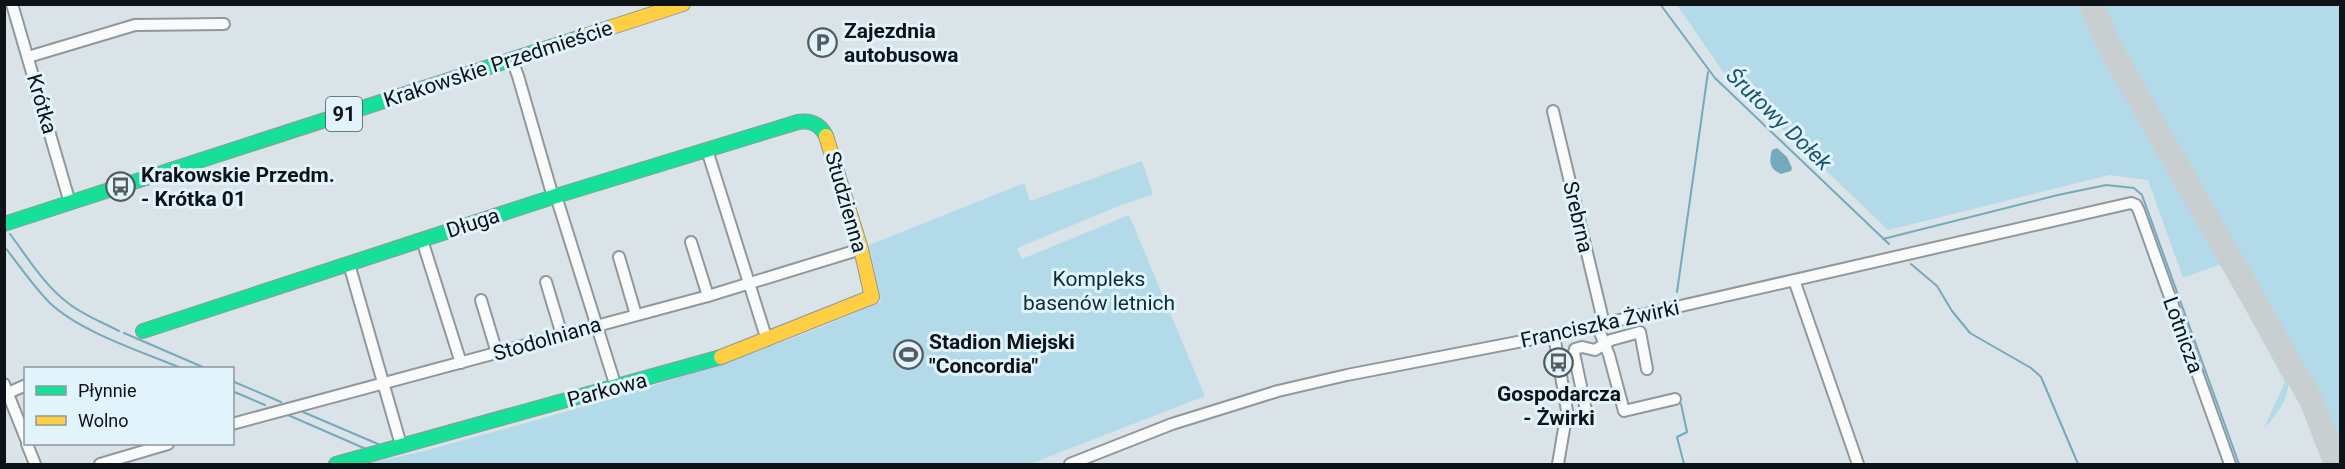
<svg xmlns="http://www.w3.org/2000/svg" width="2345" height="469" viewBox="0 0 2345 469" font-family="Roboto,sans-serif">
<rect width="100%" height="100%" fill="#dae3e7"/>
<g fill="#b3dae9">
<path d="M 1677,5 L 2082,5 L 2087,25 L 2101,51 L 2196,217 L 2290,373 C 2288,399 2282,409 2264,428 L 2285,382 L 2221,264 L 2183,278 L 2148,180 L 2109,175 L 1888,230 L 1724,73 Z"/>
<polygon points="2096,5 2340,5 2340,463 2315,398 2112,42"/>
<path d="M 1142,161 L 1153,194 L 1124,204 L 1017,248 L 1022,259 L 1129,215 L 1205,396 L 1030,464 L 364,464 C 387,458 412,455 435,448 C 586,407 738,365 881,302 L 869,245 L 1024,183 L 1030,201 Z"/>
</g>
<path fill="#74aabd" d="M 1777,148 L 1787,157 L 1792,168 L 1791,171 L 1781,174 C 1769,169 1769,161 1772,150 Z"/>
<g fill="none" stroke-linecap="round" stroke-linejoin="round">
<g stroke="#74aabd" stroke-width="2">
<polyline points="1660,4 1715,78 1889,244"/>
<path d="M 10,234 C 28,258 44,285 68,303 C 83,315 102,322 119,331"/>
<polyline points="1883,239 2058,195 2106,185 2134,188 2142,195 2239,464"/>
<path d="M 4,246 C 19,265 33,286 50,303 C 80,332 143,352 181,368"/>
<polyline points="1911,264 1937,286 1952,311 1970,333 2031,368 2041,377 2078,464"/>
<polyline points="1677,292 1708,72"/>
<polyline points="1664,316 1670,315"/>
<polyline points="124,333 205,368"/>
<polyline points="232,381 281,402"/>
<polyline points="232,391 265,405"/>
<polyline points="1681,404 1687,432 1677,437 1684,464"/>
<polyline points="303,412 378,444"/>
<polyline points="288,415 366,449"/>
</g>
<polyline stroke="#c9ced1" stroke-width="24" points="2091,4 2109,46 2311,400 2336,464"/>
<defs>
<g id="street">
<polyline points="12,4 70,203"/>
<polyline points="28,57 135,25 224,24"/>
<polyline points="512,60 518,76 553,197"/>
<polyline points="1553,111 1604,324"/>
<polyline points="707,150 767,340"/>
<polyline points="556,196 616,387"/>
<polyline points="422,240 461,363"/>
<polyline points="691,242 708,296"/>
<polyline points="619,257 636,315"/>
<polyline points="349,264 401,445"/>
<polyline points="1794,280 1858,464"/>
<polyline points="546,282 562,335"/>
<polyline points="481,300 497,353"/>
<polyline points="1597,325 1609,355 1624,411 1675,399"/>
<polyline points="1554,335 1567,411 1558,464"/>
<polyline points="4,384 26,439"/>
<polyline points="8,393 26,385"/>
<polyline points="1567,421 1587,415 1574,353 1575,349 1582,347 1595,350 1611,340 1640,332 1647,369"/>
<polyline points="232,424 708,296 861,249"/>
<polyline points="27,444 35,464"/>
<polyline points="100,464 168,444"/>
<polyline points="1070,464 1172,424 1278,391 1347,375 1554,335 2131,203 2136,205 2139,211 2230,464"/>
</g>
<g id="fast">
<polyline points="4,224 578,38"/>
<path d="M 143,331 L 556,196 L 798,122 C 811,120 820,124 826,136"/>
<polyline points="336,464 721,357"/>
</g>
<g id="slow">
<polyline points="578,38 683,4"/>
<polyline points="721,357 872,297 861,249 826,136"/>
</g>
</defs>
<use href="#street" stroke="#91989b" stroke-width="14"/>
<use href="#fast" stroke="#91989b" stroke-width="16"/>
<use href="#slow" stroke="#91989b" stroke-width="16"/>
<use href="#street" stroke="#f9fbfb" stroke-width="10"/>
<use href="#fast" stroke="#16e098" stroke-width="14"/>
<use href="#slow" stroke="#ffcf43" stroke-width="14"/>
</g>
<defs>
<symbol id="parking-ring" viewBox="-11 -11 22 22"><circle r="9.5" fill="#e1f3fb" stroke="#555c5f" stroke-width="1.5"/><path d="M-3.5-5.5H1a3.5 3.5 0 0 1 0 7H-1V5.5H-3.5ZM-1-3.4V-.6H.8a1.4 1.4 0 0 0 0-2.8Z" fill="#555c5f"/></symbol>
<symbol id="bus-ring" viewBox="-11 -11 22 22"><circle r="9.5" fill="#e1f3fb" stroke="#555c5f" stroke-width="1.5"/><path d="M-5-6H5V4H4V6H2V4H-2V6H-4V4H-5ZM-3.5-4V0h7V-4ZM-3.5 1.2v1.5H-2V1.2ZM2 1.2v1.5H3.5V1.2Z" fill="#555c5f"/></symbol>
<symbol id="stadium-ring" viewBox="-11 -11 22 22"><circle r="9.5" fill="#e1f3fb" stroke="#555c5f" stroke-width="1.5"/><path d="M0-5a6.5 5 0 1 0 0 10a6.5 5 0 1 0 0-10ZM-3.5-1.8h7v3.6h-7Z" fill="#555c5f"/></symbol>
</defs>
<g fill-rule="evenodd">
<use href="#parking-ring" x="806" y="26" width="33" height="33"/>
<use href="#bus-ring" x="104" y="170" width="33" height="33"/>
<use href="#stadium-ring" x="892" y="338" width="33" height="33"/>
<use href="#bus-ring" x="1542" y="346" width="33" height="33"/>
</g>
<g text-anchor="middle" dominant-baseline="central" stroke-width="6" stroke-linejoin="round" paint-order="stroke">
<rect fill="#e1f3fb" stroke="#4d565b" stroke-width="1.5" x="326" y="97" width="36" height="34" rx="4.5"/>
<g font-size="20" font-weight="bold" fill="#0d1316">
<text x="344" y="114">91</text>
</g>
<g font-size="21" font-weight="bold" fill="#0d1316" stroke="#e1f3fb" text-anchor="start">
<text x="844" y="31">Zajezdnia<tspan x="844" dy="24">autobusowa</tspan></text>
<text x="141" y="175">Krakowskie Przedm.<tspan x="141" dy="24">- Krótka 01</tspan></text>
<text x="929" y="342">Stadion Miejski<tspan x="929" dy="24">"Concordia"</tspan></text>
<text x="1559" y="394" text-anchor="middle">Gospodarcza<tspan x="1559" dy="24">- Żwirki</tspan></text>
</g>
<g font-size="21" fill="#0d1316" stroke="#e1f3fb">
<text transform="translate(498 64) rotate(-18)">Krakowskie Przedmieście</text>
<text transform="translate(42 104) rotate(74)">Krótka</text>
<text transform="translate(846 202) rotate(74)">Studzienna</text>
<text transform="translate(1578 217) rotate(77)">Srebrna</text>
<text transform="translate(473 223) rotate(-18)">Długa</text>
<text transform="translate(1600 324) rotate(-12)">Franciszka Żwirki</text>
<text transform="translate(2183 335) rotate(70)">Lotnicza</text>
<text transform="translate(547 339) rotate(-16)">Stodolniana</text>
<text transform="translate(607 390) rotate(-15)">Parkowa</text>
</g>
<g font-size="21" fill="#0a2e39" stroke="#e1f3fb">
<text x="1099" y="279">Kompleks<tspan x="1099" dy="24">basenów letnich</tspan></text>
</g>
<g font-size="22" font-style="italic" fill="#1a5669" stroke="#e1f3fb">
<text transform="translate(1779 119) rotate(44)">Śrutowy Dołek</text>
</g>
</g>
<rect width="2345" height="469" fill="none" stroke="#0d1316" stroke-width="12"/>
<rect x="24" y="367" width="210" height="78" fill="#e1f3fb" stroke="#8c999f" stroke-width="1.5"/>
<rect x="36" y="386" width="30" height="9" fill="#16e098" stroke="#8c999f" stroke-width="1.5"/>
<text x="78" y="397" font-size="18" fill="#0d1316">Płynnie</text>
<rect x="36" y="416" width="30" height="9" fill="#ffcf43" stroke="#8c999f" stroke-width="1.5"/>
<text x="78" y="427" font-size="18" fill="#0d1316">Wolno</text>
</svg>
